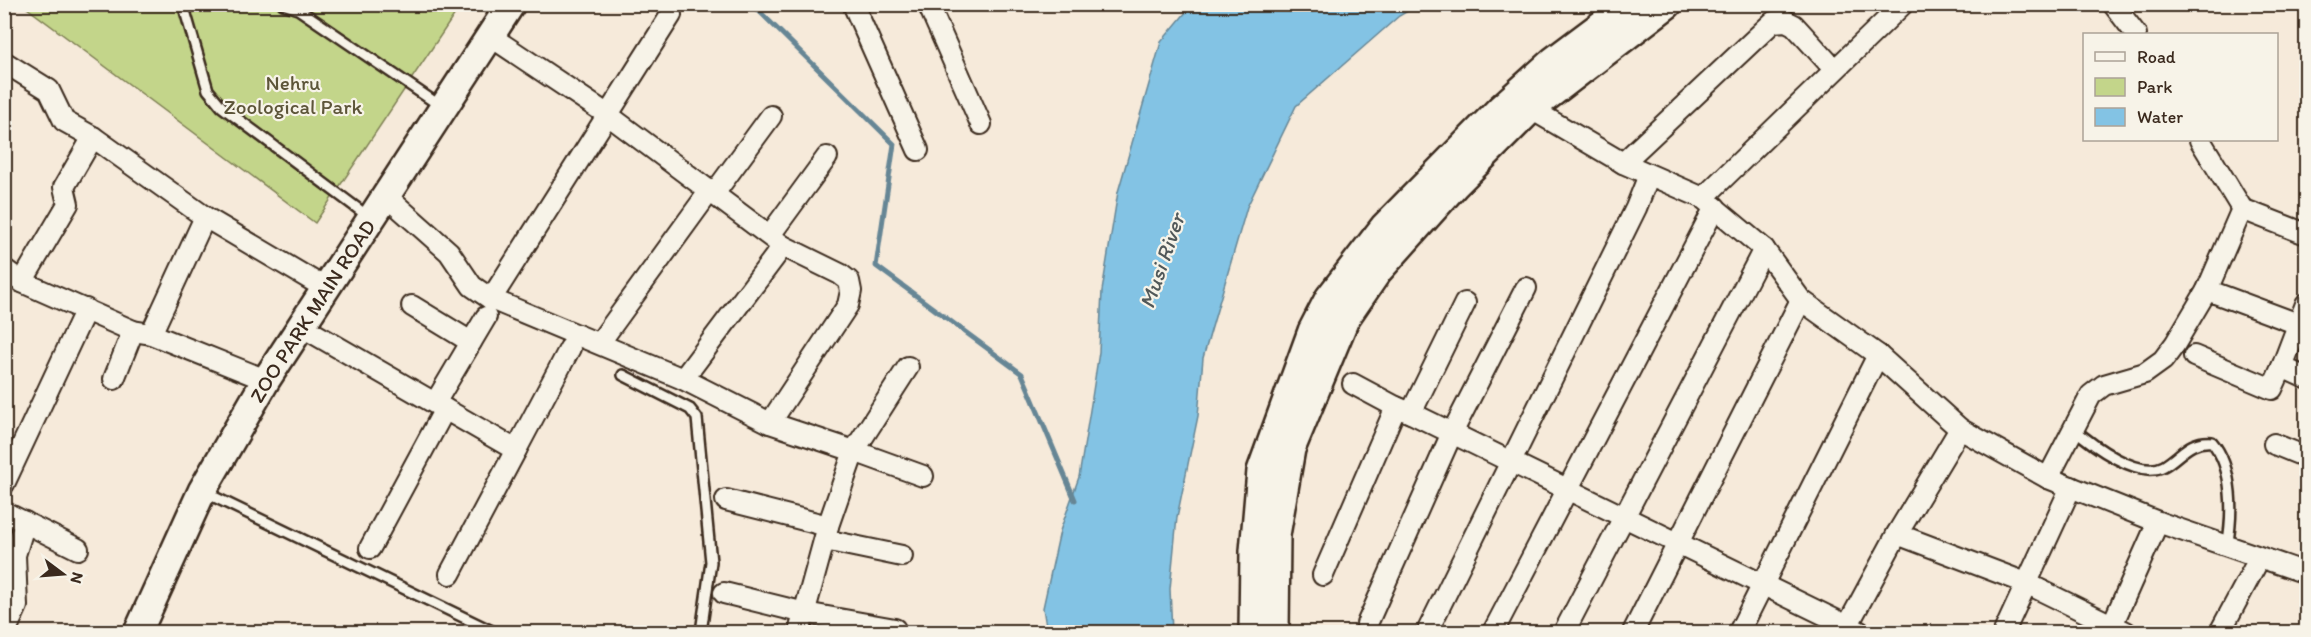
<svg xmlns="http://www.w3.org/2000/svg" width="2311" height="637" viewBox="0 0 2311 637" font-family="Itim,sans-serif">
<rect width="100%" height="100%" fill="#f6eada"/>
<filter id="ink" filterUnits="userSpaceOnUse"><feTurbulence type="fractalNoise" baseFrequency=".0167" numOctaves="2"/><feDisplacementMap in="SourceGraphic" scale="12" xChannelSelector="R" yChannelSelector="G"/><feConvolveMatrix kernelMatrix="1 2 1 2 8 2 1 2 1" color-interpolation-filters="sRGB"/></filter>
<g filter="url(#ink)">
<polygon fill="#c3d58a" stroke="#7f8054" stroke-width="1.5" points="23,5 461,5 315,223"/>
<polygon fill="#83c3e4" stroke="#668695" stroke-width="1.5" points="1192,5 1418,5 1399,16 1296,106 1247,207 1203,358 1198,416 1177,517 1170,589 1172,632 1047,632 1043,608 1060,531 1079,477 1091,404 1099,352 1102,291 1118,192 1161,42"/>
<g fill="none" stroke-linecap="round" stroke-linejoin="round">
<polyline stroke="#668695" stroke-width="5" points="752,4 894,144 876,266 1022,374 1075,500"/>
<defs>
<g id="lane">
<polyline points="183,4 208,90 222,107 369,217"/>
<polyline points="283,4 298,9 442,107"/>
<polyline points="486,4 501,15"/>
<polyline points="623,375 690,409 697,418 711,562 701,632"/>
<path d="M 2073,428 C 2092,445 2139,480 2164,466 C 2181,456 2189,440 2212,442 C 2234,468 2233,515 2227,547"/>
<polyline points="204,492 494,632"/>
</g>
<g id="street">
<polyline points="853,4 918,150"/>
<polyline points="928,4 981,124"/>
<polyline points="2113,4 2136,34"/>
<polyline points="671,15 491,299 683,379 770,423 854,451 828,526 799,632"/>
<polyline points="490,36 608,115 783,246 840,274 849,281 851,291 848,305 770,423"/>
<polyline points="4,62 49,90 64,121 93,137 205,217 325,288"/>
<polyline points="1531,109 1623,163 1703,198 1764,249 1801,300 1878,355 1960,429 2048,478 2158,522 2306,573"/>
<polyline points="2200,140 2242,209 2306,234"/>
<polyline points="1623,163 1773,22 1786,21 1794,25 1834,69"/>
<polyline points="713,195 771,116"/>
<polyline points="386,196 449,252 472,286 491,299"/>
<polyline points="1703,198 1903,4"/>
<polyline points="770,235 827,157"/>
<polyline points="4,269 22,282 133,331 151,334 266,380"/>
<polyline points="22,282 68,204 64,187 93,137"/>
<polyline points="2207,290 2298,324"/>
<polyline points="2306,304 2282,367 2306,378"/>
<polyline points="412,306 471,342"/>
<polyline points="301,326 516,450 450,574"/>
<polyline points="151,334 205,217"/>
<polyline points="600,342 709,192"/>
<polyline points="2194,356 2272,389 2282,367"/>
<polyline points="908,367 854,451 923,476"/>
<polyline points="114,379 133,331"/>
<polyline points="683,379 783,246"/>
<polyline points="1353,384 1396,407"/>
<polyline points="435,403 486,317"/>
<polyline points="1411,413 1860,632"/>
<polyline points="2274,444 2306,457"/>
<polyline points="516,450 570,348"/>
<polyline points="2048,478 2091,395 2104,385 2145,373 2163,360 2175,344 2207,290 2242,209"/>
<polyline points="4,484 86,309"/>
<polyline points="726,500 828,526"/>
<polyline points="4,512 78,549"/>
<polyline points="1897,534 2026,583 2126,632"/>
<polyline points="825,540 902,556"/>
<polyline points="370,548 445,409"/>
<polyline points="1323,575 1396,407 1411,413 1465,303"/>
<polyline points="724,593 805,613 895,629"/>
<polyline points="1367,624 1452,433 1526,288"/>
<polyline points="5,632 17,606 15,555 25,522"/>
<polyline points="1427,632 1636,208 1649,175"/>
<polyline points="1493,632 1715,207"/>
<polyline points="1564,632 1764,249"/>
<polyline points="1633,632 1801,300"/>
<polyline points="1739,632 1878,355"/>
<polyline points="1844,632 1897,534 1960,429"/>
<polyline points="2004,632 2071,487"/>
<polyline points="2109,632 2158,522"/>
<polyline points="2220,632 2259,559"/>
</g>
<g id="secondary">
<path id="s1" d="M 138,632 L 202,491 L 266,380 L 511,4"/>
<polyline points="1253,632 1254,551 1261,471 1312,331 1329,298 1384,227 1501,108 1553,61 1629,4"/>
<polyline points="1275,632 1276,535 1291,449 1345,319 1378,271 1454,186 1531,109 1668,4"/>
</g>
</defs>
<use href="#lane" stroke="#3b2a1e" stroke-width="14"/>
<use href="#street" stroke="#3b2a1e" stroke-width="24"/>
<use href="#secondary" stroke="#3b2a1e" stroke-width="32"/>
<use href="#lane" stroke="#f7f3e8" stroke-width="9"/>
<use href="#street" stroke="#f7f3e8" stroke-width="20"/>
<use href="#secondary" stroke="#f7f3e8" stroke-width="27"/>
</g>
</g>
<g text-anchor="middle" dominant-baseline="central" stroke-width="4.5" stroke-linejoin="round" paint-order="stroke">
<g font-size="21" fill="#5d5539" stroke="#f7f3e8">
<text x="293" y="82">Nehru<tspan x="293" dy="24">Zoological Park</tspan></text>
</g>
<g font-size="21" fill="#3b2a1e" stroke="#f7f3e8">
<text stroke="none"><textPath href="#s1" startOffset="366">ZOO PARK MAIN ROAD</textPath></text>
</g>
<g font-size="22" font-style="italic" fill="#515859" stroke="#f7f3e8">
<text transform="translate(1162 261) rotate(-71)">Musi River</text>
</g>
</g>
<rect width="2311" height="637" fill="none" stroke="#f7f3e8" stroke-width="24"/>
<rect x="12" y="12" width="2287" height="613" fill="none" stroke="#3b2a1e" stroke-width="2" filter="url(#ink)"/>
<rect x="2083" y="33" width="195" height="108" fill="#f7f3e8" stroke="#aca397" stroke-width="1.5"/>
<rect x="2095" y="52" width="30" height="9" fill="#f7f3e8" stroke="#aca397" stroke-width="1.5"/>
<text x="2137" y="63" font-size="18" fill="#3b2a1e">Road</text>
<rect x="2095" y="78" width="30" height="18" fill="#c3d58a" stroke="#aca397" stroke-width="1.5"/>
<text x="2137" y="93" font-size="18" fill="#3b2a1e">Park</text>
<rect x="2095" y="108" width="30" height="18" fill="#83c3e4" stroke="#aca397" stroke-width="1.5"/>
<text x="2137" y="123" font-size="18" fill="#3b2a1e">Water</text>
<g transform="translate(63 574) rotate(106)" stroke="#f7f3e8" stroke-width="4.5" paint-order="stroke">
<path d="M0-4.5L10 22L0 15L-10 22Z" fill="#3b2a1e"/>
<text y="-9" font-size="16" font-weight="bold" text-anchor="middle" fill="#3b2a1e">N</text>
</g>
</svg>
